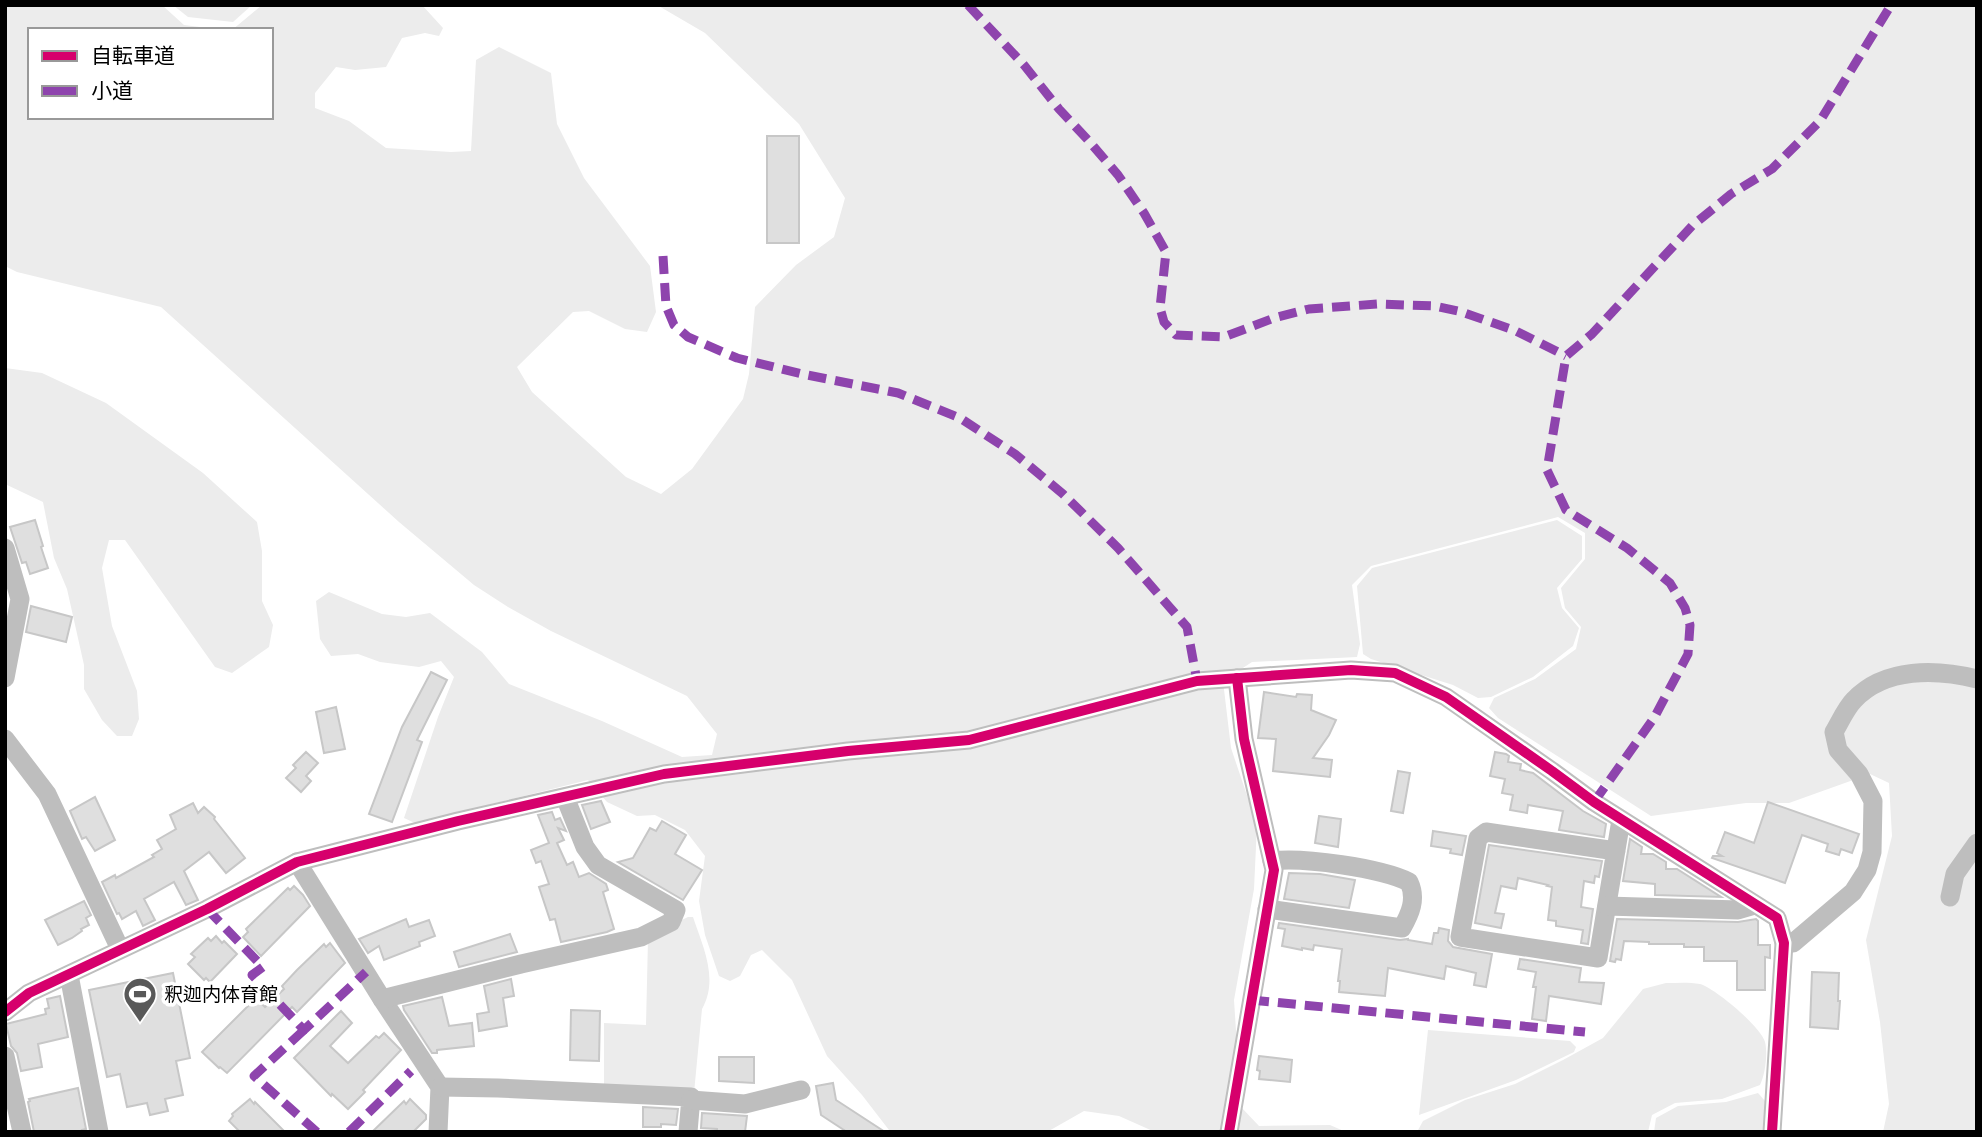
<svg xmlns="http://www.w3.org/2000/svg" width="1982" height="1137" viewBox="0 0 1982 1137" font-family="Montserrat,'Noto Sans JP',sans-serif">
<rect width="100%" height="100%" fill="#fff"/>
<g fill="#ececec">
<polygon points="5,5 162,5 184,25 224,30 30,30 30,117 271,117 271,30 232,30 262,5 422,5 443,28 439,36 425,33 402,38 386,67 355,70 336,67 315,93 315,108 349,121 386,148 451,152 471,151 476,60 499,47 551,73 557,124 584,178 650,266 656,312 647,332 625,329 589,311 573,312 517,367 532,392 626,477 661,494 692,469 743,399 749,374 755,307 796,265 834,237 845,198 799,124 705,33 657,5 1977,5 1977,1132 1883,1132 1889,1104 1880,1022 1866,940 1892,836 1889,783 1870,774 1789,803 1746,803 1651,816 1498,718 1489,708 1494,698 1535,679 1576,649 1581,627 1565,608 1561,588 1585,559 1585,533 1558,517 1371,566 1352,585 1360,644 1357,657 1252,662 1223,681 1231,748 1257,825 1254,889 1234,1000 1241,1107 1259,1126 1330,1125 1346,1132 1155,1132 1119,1116 1084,1111 1047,1132 888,1132 889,1130 862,1095 827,1056 792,980 762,950 751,955 740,976 730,981 719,976 705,935 699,901 705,856 685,830 655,815 637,816 607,802 588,780 415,823 404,818 438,717 454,677 441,661 419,667 380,662 358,654 331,656 320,639 316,601 329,592 382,614 406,617 430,613 482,652 509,684 602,721 682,757 712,755 717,734 687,696 551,631 508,607 474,585 399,522 161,307 17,272 5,266"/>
<polygon points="173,5 252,5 233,22 188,17"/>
<polygon points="5,368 42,373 106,403 203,473 257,522 262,551 262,601 273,625 269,647 232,673 215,667 125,540 109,540 102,568 112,626 137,691 139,719 132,736 117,736 102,720 84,689 84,665 67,589 54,558 43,502 5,484"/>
<polygon points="1557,520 1582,536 1582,559 1557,588 1562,608 1579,628 1573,646 1533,677 1491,697 1478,698 1453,685 1371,659 1363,654 1357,586 1372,568"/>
<path d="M 688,917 L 693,917 C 703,947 719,979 702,1009 L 694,1093 L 604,1089 L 604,1023 L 646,1025 L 648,939 L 651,935 Z"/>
<path d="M 1666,983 C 1677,983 1689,982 1700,984 C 1715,988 1761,1027 1765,1042 C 1768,1054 1765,1075 1760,1085 L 1722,1099 L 1675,1103 L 1652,1115 L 1648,1132 L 1417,1132 L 1423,1121 L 1465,1100 L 1515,1084 L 1563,1060 L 1603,1038 L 1643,989 Z"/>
<polygon points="1428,1030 1570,1041 1576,1047 1574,1052 1516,1080 1419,1115"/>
<polygon points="1758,1093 1765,1101 1763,1132 1654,1132 1656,1118 1678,1106 1726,1102"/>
</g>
<g fill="#dfdfdf" stroke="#c7c7c7" stroke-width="2">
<rect x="767" y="136" width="32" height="107"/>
<polygon points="35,520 43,546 41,547 48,568 30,574 26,562 22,563 10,527"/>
<polygon points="31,606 72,617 66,642 26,632"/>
<polygon points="431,672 447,680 417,740 422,742 392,822 369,814 402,727"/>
<polygon points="1264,692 1296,697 1297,694 1312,695 1311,710 1336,720 1329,735 1313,758 1332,760 1330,777 1273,771 1276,739 1258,738"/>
<polygon points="336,707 345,749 324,753 316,712"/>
<polygon points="306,752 318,763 306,776 311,781 301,792 286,778 296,768 293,765"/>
<polygon points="1495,752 1506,754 1509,756 1508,762 1521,764 1520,770 1533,773 1583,811 1606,824 1604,837 1559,830 1563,811 1528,805 1527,813 1510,810 1513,795 1502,793 1505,779 1490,776"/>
<polygon points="1398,771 1410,773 1403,813 1391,811"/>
<polygon points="95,797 115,840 95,851 86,837 82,839 70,811"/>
<polygon points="601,801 610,822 591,829 582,805"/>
<polygon points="1768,802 1859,834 1852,853 1841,849 1839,855 1826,851 1828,844 1802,835 1785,883 1712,858 1713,856 1722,856 1717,853 1725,832 1754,843"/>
<polygon points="193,803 198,813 204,807 215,817 214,819 245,858 226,873 209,852 184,871 198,900 186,905 174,882 144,899 155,920 143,926 136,911 122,919 119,913 117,914 102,882 115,875 116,878 154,857 152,855 162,849 157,840 176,829 170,815"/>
<polygon points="552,812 555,820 560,818 566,831 558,828 564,840 557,843 567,865 573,862 579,877 589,873 606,884 608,890 603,892 614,929 607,932 561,942 555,919 550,920 539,887 549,884 541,861 536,863 531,850 549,843 538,815"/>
<polygon points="1319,816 1341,819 1338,847 1315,843"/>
<polygon points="662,821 686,835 675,854 702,870 683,900 618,862 633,858 650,828 656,831"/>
<polygon points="1433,831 1466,836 1462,855 1450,853 1451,849 1431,846"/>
<polygon points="1630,839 1642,847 1641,854 1653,854 1666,862 1666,869 1677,869 1721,897 1655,895 1655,884 1623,881"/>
<polygon points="1489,845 1602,861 1599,877 1595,876 1594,883 1584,881 1581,907 1593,909 1588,944 1581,943 1583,930 1556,926 1556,921 1548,920 1552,887 1547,886 1548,885 1518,878 1516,889 1501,886 1495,913 1504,914 1501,928 1475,923"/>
<polygon points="1289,873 1320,874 1355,880 1349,908 1284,899"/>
<polygon points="294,886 303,895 310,906 261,956 243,937 248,932 246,929 288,888 290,890"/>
<polygon points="84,901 91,915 86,918 89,925 81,929 82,931 72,938 58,945 45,920"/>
<polygon points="406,919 409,927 429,920 435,936 419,942 420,946 384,960 379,946 368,953 359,939"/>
<polygon points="1617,919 1738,922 1756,919 1758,921 1758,945 1770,945 1770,958 1765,957 1765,990 1737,990 1737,961 1704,961 1704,947 1684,947 1684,944 1649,944 1649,942 1624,941 1621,960 1616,959 1615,962 1610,961"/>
<polygon points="1279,923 1400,940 1408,939 1408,940 1432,944 1434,933 1438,933 1439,928 1449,930 1448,941 1453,947 1492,954 1486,987 1474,985 1476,973 1446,966 1444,979 1388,968 1385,996 1339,992 1340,981 1338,981 1342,949 1314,945 1313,950 1302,948 1302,950 1282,946 1285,929 1278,928"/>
<polygon points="510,934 517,952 459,967 454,952"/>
<polygon points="216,936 222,943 224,941 237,954 210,982 206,978 204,980 188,964 195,957 191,954 208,938 211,941"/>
<polygon points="330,943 345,963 297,1012 292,1007 227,1073 220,1067 219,1068 202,1052 252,1002 255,1005 259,1001 265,1007 284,989 282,986 297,970 324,944 326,947"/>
<polygon points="1520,959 1581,968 1579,982 1604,983 1601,1004 1549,996 1546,1021 1532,1019 1536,987 1533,987 1536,972 1518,969"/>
<polygon points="1812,972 1839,973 1838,1001 1840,1001 1838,1029 1810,1027"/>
<polygon points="173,973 190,1058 176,1061 183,1095 165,1099 168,1111 150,1115 147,1103 127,1107 120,1074 107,1077 89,990"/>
<polygon points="511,979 514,996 503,998 507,1026 479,1031 477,1014 489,1012 484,986"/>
<polygon points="60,996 68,1037 38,1044 42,1067 21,1071 17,1053 11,1046 6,1024 46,1014 45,1009 49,1008 47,999"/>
<polygon points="442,997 449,1026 472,1023 474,1046 437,1050 437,1053 432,1053 404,1010 403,1006"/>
<polygon points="571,1010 600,1011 599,1061 570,1060"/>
<polygon points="341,1011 352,1023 330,1046 348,1063 376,1036 379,1038 384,1033 401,1050 363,1090 365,1092 348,1109 332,1094 331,1096 294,1058"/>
<polygon points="1259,1056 1292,1060 1290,1082 1259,1079 1260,1071 1257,1070"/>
<polygon points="719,1057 754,1057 754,1083 719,1081"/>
<polygon points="833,1083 836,1100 885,1132 847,1132 821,1115 816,1086"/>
<polygon points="78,1088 86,1129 82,1130 83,1132 34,1132 28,1102 30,1101 29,1099"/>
<polygon points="250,1099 254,1104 255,1102 285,1132 240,1132 229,1121 233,1116 232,1114"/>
<polygon points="410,1099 426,1115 426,1119 413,1132 372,1132 404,1101 406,1104"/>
<polygon points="643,1107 678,1109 676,1125 661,1124 661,1127 643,1127"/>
<polygon points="702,1113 747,1116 745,1132 717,1132 717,1129 701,1128"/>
</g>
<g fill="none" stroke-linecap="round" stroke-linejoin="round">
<g stroke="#bebebe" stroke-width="19">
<polyline points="5,548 20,599 5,678"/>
<polyline points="5,739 47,794 120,949"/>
<polyline points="1616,851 1486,832 1478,838 1460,937 1598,958 1621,820"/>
<polyline points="297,862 382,999 440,1087 438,1132"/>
<polyline points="1950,897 1955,874 1977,843"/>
<polyline points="1607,906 1738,910 1755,905"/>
<path d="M 1267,909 L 1402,928 C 1410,914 1417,899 1409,882 C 1381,868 1303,857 1272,861"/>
<path d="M 1784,943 L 1793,943 L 1853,892 L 1867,870 L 1872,852 L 1873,801 L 1859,774 L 1838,750 L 1834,732 C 1840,722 1846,708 1854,700 C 1885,667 1937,669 1977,679"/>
<polyline points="69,975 99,1132"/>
<polyline points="382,999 521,964 641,937 671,922 676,910 598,865 585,847 565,797"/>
<polyline points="5,1012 29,993 207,909 297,862 458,821 664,774 848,751 969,740 1197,681 1351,670 1395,673 1446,697 1552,771 1594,802 1777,918 1784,943 1772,1132"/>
<polyline points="5,1056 22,1132"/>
<polyline points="440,1087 498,1088 691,1097 688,1132"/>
<polyline points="691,1100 745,1104 801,1090"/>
<polyline points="1229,1132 1274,870 1244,739 1237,678"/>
</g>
<g stroke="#8e44ad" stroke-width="9" stroke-dasharray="18 9" stroke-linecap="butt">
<polyline points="968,5 1024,65 1059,109 1088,140 1118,175 1144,213 1166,252 1160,308 1164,322 1176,335 1224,337 1274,318 1309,309 1378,304 1435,306 1462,312 1516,331 1566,356"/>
<polyline points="663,256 666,306 674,325 688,337 737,358 802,374 898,393 960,418 1015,454 1063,494 1118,548 1187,627 1197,681"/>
<polyline points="1594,802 1654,718 1688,654 1690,625 1685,608 1670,583 1627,548 1566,510 1547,470 1566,356 1592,334 1692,226 1731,194 1772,169 1820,121 1891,5"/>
<polyline points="207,909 263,967 252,975 304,1030 366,972"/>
<polyline points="1251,1000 1585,1032"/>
<polyline points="304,1030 254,1076 317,1132"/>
<polyline points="349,1132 411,1071"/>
</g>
<defs>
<g id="cycleway">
<polyline points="5,1012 29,993 207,909 297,862 458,821 664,774 848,751 969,740 1197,681 1351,670 1395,673 1446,697 1552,771 1594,802 1777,918 1784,943 1772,1132"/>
<polyline points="1229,1132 1274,870 1244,739 1237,678"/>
</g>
</defs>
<use href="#cycleway" stroke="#fff" stroke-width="15"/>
<use href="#cycleway" stroke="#d6006c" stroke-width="10"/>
</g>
<defs>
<symbol id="stadium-pin" viewBox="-11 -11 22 30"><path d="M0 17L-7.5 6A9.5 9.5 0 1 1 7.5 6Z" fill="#595959" stroke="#fff"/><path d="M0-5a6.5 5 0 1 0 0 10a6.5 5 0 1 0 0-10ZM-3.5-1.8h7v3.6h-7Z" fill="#fff"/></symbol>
</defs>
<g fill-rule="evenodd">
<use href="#stadium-pin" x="121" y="975" width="38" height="52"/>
</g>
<g text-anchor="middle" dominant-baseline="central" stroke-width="7" stroke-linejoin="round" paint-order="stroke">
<g font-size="19" fill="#000" stroke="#fff" text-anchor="start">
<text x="164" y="994">釈迦内体育館</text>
</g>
</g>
<rect width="1982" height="1137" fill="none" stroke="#000000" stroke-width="14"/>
<rect x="28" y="28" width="245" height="91" fill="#ffffff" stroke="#999999" stroke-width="2"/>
<rect x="42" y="51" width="35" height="10" fill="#d6006c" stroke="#999999" stroke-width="2"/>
<text x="91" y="63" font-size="21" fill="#000000">自転車道</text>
<rect x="42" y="86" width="35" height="10" fill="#8e44ad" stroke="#999999" stroke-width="2"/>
<text x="91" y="98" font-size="21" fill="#000000">小道</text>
</svg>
